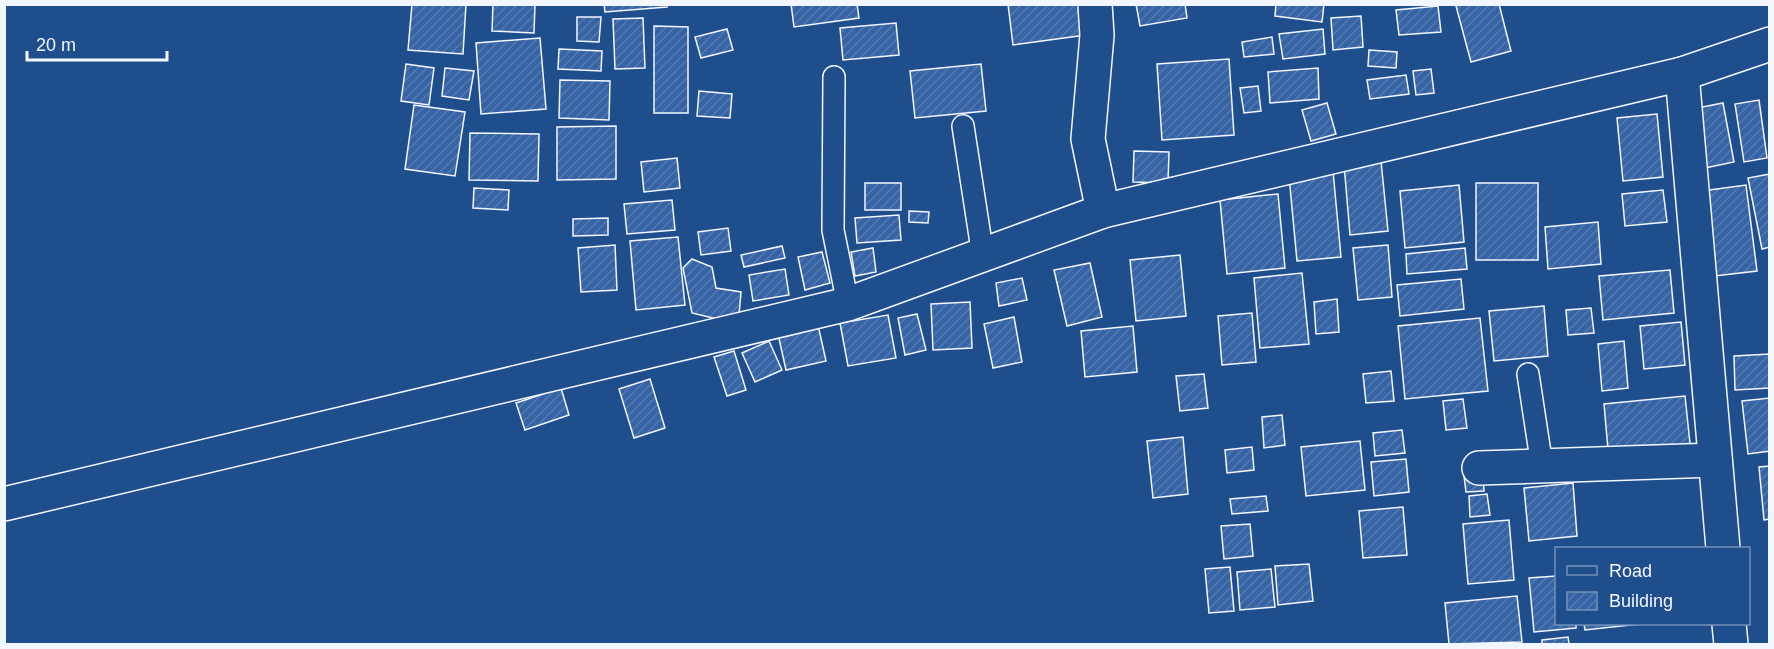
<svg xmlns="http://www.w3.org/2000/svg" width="1774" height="649" viewBox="0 0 1774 649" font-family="Helvetica,sans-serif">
<defs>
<pattern id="building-hatch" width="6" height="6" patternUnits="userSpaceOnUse" patternTransform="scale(1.5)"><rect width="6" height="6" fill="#3563a3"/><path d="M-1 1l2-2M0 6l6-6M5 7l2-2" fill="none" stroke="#537ab1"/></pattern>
</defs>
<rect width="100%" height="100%" fill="#1f4e8c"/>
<g fill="url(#building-hatch)" stroke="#f2f6ff" stroke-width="1.5">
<polygon points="412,4 466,4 463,54 408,50"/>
<polygon points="493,4 535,4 534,33 492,31"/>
<polygon points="604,4 667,4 667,7 605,12"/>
<polygon points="791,4 857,4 859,18 794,27"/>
<polygon points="1008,4 1090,4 1093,34 1013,45"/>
<polygon points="1136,4 1185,4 1187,18 1140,26"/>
<polygon points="1276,4 1324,4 1322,22 1275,16"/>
<polygon points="1461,4 1499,4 1511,51 1471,62 1456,6"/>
<polygon points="1438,6 1441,32 1399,35 1396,10"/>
<polygon points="1361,16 1363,47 1333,50 1331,18"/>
<polygon points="577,17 601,17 599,42 577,41"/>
<polygon points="643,18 645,68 615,69 613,19"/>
<polygon points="896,23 899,55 843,60 840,28"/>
<polygon points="654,26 688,27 688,113 654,113"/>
<polygon points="727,29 733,50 701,58 695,37"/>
<polygon points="1323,29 1325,54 1283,59 1279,34"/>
<polygon points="1272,37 1274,54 1244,57 1242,42"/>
<polygon points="540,38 546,109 481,114 476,43"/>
<polygon points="559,49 602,51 601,71 558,69"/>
<polygon points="1369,50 1397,52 1396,68 1368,66"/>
<polygon points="1229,59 1234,135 1162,140 1157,64"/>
<polygon points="406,64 434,68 429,105 401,101"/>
<polygon points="981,64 986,111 915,118 910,71"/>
<polygon points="445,68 474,71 469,100 442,96"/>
<polygon points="1318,68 1319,99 1270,103 1268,72"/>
<polygon points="1431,69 1434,93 1416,95 1413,71"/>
<polygon points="1406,75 1409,94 1370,99 1367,80"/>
<polygon points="560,80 610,81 609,120 559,118"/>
<polygon points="1258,86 1261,111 1244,113 1240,88"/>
<polygon points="699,91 732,94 730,118 697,116"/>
<polygon points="1759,100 1767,158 1744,162 1735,104"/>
<polygon points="1327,103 1336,134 1311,141 1302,110"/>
<polygon points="1723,103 1734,162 1695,170 1692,109"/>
<polygon points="414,105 465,112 455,176 405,169"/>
<polygon points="1657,114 1663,177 1623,181 1617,118"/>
<polygon points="616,126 616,179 557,180 557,127"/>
<polygon points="470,133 539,134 538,181 469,180"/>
<polygon points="1134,151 1169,152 1168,183 1133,182"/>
<polygon points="677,158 680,188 644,192 641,162"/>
<polygon points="1381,161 1388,231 1350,235 1344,164"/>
<polygon points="1333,171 1341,257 1297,261 1289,176"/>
<polygon points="1770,174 1770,247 1762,249 1748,178"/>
<rect x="865" y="183" width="36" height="27"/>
<rect x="1476" y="183" width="62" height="77"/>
<polygon points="1459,185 1464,242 1405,248 1400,191"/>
<polygon points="1746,185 1757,271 1706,277 1695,192"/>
<polygon points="474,188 509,190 508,210 473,208"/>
<polygon points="1663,190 1667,222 1625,226 1622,194"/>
<polygon points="1278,194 1285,268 1227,274 1220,200"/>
<polygon points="672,200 675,230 627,234 624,204"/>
<polygon points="909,211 929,212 928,223 909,222"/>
<polygon points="899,215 901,240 857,243 855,218"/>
<polygon points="608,218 608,235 573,236 573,219"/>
<polygon points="1598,222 1601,264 1548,269 1545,227"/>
<polygon points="728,228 731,251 701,255 698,232"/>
<polygon points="678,237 685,305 636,310 630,241"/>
<polygon points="615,245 617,290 581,292 578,248"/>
<polygon points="1388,245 1392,297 1358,300 1353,248"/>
<polygon points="782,246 785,258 744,267 741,255"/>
<polygon points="873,248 876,272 855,276 851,252"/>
<polygon points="1465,248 1467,269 1407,274 1406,254"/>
<polygon points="822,252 830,283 805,290 798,257"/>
<polygon points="1180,255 1186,316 1136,321 1130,260"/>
<polygon points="692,259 712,267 716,288 741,292 739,315 717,319 692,313 683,268"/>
<polygon points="1090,263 1102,317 1067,326 1054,270"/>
<polygon points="785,269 789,295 753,301 749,275"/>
<polygon points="1670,270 1674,313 1603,320 1599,276"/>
<polygon points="1302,273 1309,344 1260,348 1254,278"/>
<polygon points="1022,278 1027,300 999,306 996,283"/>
<polygon points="1461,279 1464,309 1400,316 1397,285"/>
<polygon points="1337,299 1339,332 1316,334 1314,302"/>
<polygon points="970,302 972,348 933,350 931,304"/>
<polygon points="1544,306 1548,356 1494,361 1489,311"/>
<polygon points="1591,308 1594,333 1568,335 1566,310"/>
<polygon points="1252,313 1256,362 1222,365 1218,316"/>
<polygon points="917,314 926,350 905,355 898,318"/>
<polygon points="888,315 896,358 848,366 840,323"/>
<polygon points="1014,317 1022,362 993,368 984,324"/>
<polygon points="1480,318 1488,391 1405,399 1398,326"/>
<polygon points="1681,322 1685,365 1644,369 1640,326"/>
<polygon points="818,325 826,361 786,370 778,334"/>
<polygon points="1133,326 1137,372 1085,377 1081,331"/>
<polygon points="769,341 782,370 755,382 742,353"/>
<polygon points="1624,341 1628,388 1602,391 1598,344"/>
<polygon points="734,351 746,390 727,396 714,357"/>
<polygon points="1770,354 1770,388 1735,390 1734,356"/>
<polygon points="1391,371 1394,401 1366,403 1363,374"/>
<polygon points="1204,374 1208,408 1180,411 1176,376"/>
<polygon points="650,379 665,428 634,438 619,389"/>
<polygon points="561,388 569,415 525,430 516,403"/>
<polygon points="1685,396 1691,453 1609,461 1604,404"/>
<polygon points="1770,398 1770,451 1748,454 1742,401"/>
<polygon points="1463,399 1467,428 1446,430 1443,401"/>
<polygon points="1282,415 1285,445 1264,448 1262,417"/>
<polygon points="1402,430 1405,453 1375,456 1373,433"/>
<polygon points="1183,437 1188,494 1153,498 1147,441"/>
<polygon points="1360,441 1365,490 1306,496 1301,447"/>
<polygon points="1252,447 1254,470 1227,473 1225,450"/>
<polygon points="1406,459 1409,492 1374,496 1371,462"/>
<polygon points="1770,466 1770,519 1764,520 1759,467"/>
<polygon points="1483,475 1484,491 1466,492 1464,476"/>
<polygon points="1573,483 1577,536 1529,541 1524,488"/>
<polygon points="1487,494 1490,515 1470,517 1469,496"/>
<polygon points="1266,496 1268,511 1232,514 1230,499"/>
<polygon points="1403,507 1407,555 1363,558 1359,511"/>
<polygon points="1509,520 1514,580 1468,584 1463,524"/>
<polygon points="1250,524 1253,556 1224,559 1221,526"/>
<polygon points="1309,564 1313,601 1278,605 1275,566"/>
<polygon points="1230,567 1234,611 1209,613 1205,569"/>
<polygon points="1271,569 1275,607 1240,610 1237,572"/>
<polygon points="1556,576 1556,624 1576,624 1576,628 1534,632 1529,578"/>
<polygon points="1517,596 1522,642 1449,644 1445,603"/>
<polygon points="1584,624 1640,624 1585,630"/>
<polygon points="1568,637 1569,644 1542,644 1542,640"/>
</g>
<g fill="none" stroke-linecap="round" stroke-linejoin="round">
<defs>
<g id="lane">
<polyline points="834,77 833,230 848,304"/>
<polyline points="963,126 983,256"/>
<polyline points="1528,374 1542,466"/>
</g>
<g id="street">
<polyline points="1095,4 1097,35 1088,139 1103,211"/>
<polyline points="1682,74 1723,548"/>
<polyline points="1479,468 1715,460"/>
<polyline points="4,504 848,304 1103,211 1682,74 1770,44"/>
<polyline points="1729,624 1731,644"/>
</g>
</defs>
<use href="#lane" stroke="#f2f6ff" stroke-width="24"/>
<use href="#street" stroke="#f2f6ff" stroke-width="36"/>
<use href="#lane" stroke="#1f4e8c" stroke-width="21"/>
<use href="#street" stroke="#1f4e8c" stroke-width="33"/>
</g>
<rect width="1774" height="649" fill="none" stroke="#f2f6ff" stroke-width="12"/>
<rect x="1555" y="547" width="195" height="78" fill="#1f4e8c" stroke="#7391ba" stroke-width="1.5"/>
<rect x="1567" y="566" width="30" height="9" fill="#1f4e8c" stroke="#7391ba" stroke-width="1.5"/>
<text x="1609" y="577" font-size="18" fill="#f2f6ff">Road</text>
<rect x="1567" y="592" width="30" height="18" fill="url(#building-hatch)" stroke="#7391ba" stroke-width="1.5"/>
<text x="1609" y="607" font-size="18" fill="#f2f6ff">Building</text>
<path d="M27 51v9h140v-9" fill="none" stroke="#f2f6ff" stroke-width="3"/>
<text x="36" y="51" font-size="18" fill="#f2f6ff" stroke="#1f4e8c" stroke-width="4.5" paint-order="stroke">20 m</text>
</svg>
